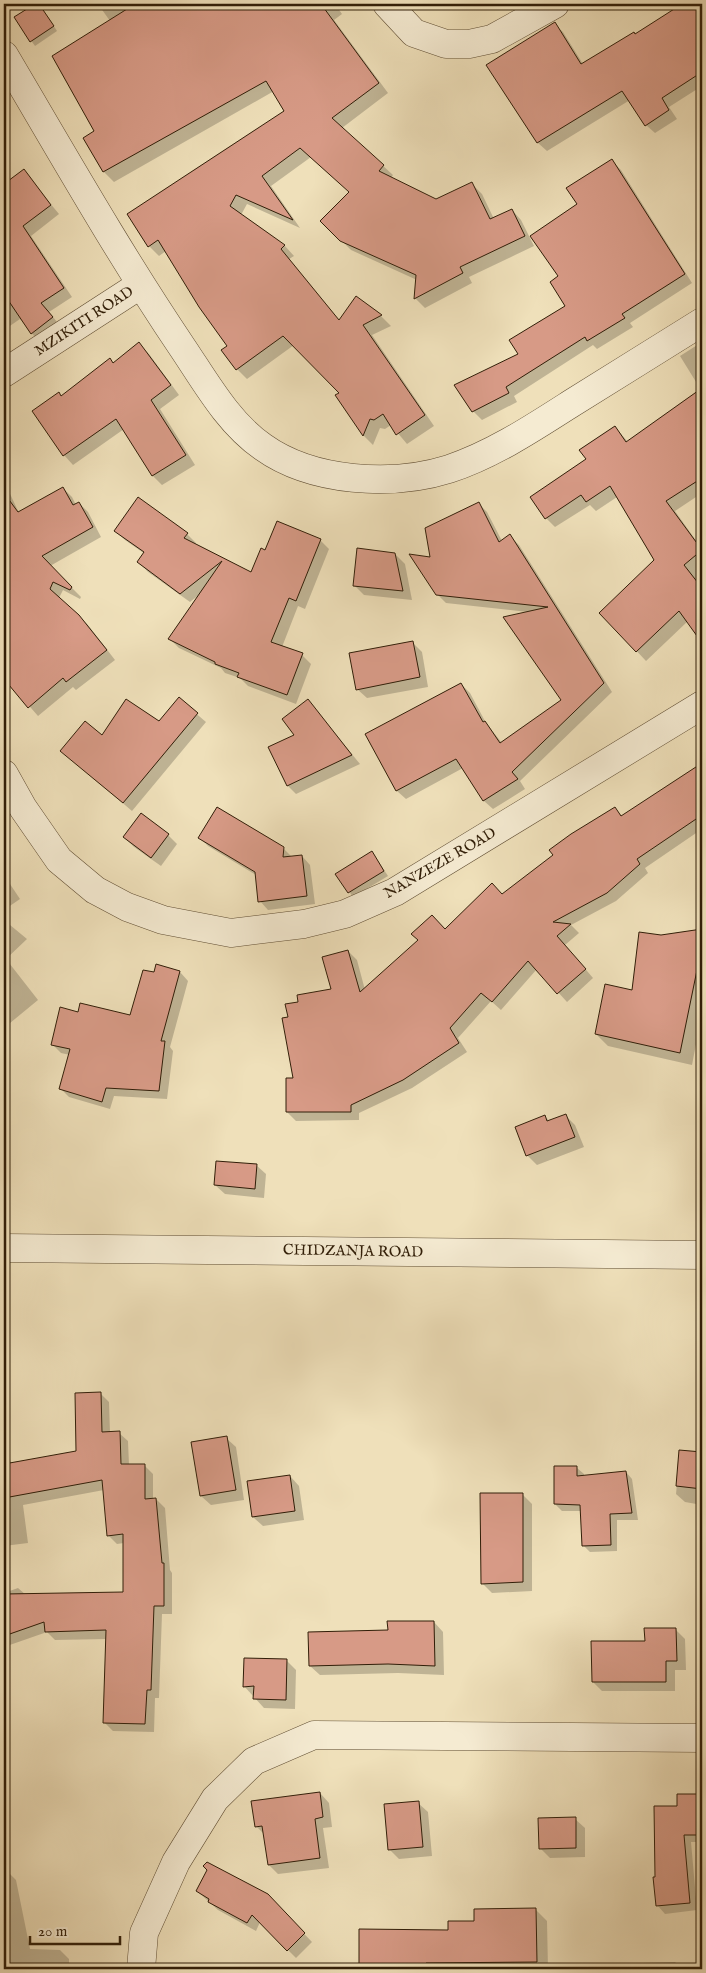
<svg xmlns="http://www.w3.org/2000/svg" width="706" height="1973" viewBox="0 0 706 1973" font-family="'IM FELL English',serif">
<rect width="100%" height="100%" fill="#efe0ba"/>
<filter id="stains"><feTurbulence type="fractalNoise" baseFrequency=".004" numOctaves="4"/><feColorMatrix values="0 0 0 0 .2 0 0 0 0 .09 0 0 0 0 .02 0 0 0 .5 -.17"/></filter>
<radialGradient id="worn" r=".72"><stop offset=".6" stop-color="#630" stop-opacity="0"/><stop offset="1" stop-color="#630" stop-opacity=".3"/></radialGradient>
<g fill="#0003">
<polygon points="37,4 42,8 57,31 35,46 15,18"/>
<polygon points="98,4 240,4 244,8 250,4 335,4 342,14 334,20 388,93 342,128 393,175 391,178 436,200 472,184 482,194 494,219 512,210 521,220 534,246 469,277 472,283 425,308 415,298 417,280 351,250 322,221 351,192 311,157 271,186 300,228 247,204 241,215 285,246 294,256 289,259 340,321 356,298 381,316 391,326 372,335 434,426 407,444 391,425 385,429 380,428 373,445 364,436 336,396 341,393 294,345 247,379 237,369 223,350 229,346 166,251 159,256 149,246 286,111 274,91 114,182 104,172 85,138 96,132 110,21"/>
<polygon points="684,4 702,4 702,86 669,107 677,119 655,133 646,125 630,100 547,151 538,143 488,66 554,24 563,32 583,64 636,35"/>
<polygon points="612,161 621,170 692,283 630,323 633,327 597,349 593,345 514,396 517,402 482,420 473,411 519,354 567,306 560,277 578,204"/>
<polygon points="23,171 59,214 31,236 72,297 49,312 61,327 40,343 20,319 4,330 4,186"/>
<polygon points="702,342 702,493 675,511 697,542 702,539 702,641 688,621 646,661 601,613 655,561 617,497 596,511 590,505 555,527 546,518 588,460 615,427 628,442 701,390 680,356"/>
<polygon points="139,344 149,354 179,395 160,409 195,465 162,485 153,476 124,429 73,465 64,455 62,397 113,364"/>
<polygon points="4,481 19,513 63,488 72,497 76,505 79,503 88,512 101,537 50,566 81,597 80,599 63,590 59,598 88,625 115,660 76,690 73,687 38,716 4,677"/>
<polygon points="478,503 487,512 502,541 510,536 519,545 612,692 520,781 525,789 493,809 484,801 463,768 406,799 397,791 367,735 461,684 470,693 486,723 502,743 563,700 528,612 446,603 437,594 431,558"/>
<polygon points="116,531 187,534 196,543 195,545 252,573 266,551 320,540 329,549 305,609 298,606 282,647 302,655 311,664 296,704 248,686 240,678 225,673 221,668 179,648 170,639 200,594 190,602 148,572 139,562 145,554 125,540"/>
<polygon points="395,554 405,564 412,600 364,595 354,585"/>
<polygon points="412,642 422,652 428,687 367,698 357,689"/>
<polygon points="179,699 206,722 132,811 62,751 102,736 159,723"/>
<polygon points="308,701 360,764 296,794 288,786 296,735"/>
<polygon points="702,764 702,817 697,821 702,829 645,868 648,873 616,901 571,925 579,933 565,945 593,978 567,1002 537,969 501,1010 491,1001 458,1038 467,1052 412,1088 359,1113 359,1120 296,1121 287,1112 295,1080 289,1018 299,1003 332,990 348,951 357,960 365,990 446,930 502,895 615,808 622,816"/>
<polygon points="168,835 177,844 161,866 134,847 124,837"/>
<polygon points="200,838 283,848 292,857 302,856 310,865 315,904 268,910 260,901 256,875 208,846"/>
<polygon points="372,852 388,876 353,897 337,874"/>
<polygon points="4,875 20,899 4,910"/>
<polygon points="4,920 27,939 6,959 38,1000 4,1028"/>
<polygon points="702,930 702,1013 692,1065 608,1046 596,1034 633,991 661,936"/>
<polygon points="157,965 180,972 188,981 170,1047 173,1051 167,1099 114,1096 110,1109 69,1097 61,1089 70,1055 61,1053 53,1045 79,1013 131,1016 154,974"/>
<polygon points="545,1116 550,1122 566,1116 575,1125 584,1147 537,1165 527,1155 516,1127"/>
<polygon points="256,1165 266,1174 264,1198 225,1194 215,1185"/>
<polygon points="100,1393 109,1402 110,1433 119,1433 128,1441 129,1465 144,1465 153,1474 153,1499 156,1499 165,1508 170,1570 172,1573 172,1614 162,1614 159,1698 155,1698 154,1732 113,1731 104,1722 107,1639 55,1640 47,1632 4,1647 4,1593 18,1588 26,1595 124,1593 124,1543 117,1544 108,1535 104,1490 23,1505 28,1543 4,1546 4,1453 10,1459 11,1464 78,1452"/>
<polygon points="226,1438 236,1447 244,1500 211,1505 201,1496"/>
<polygon points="680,1452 702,1454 702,1505 685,1502 676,1494"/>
<polygon points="577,1468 584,1474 584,1477 626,1472 632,1479 638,1520 617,1520 617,1551 590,1552 583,1545 582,1511 562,1511 555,1504"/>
<polygon points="290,1476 299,1486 304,1520 263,1526 253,1517"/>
<polygon points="522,1494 532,1504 532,1591 492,1593 482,1583"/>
<polygon points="434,1622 443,1632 444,1675 398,1673 320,1675 310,1666 389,1632"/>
<polygon points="675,1629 685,1639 686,1670 675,1670 675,1691 602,1691 593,1682 646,1642"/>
<polygon points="286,1660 296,1670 295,1709 264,1708 244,1686"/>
<polygon points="320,1793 329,1803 332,1827 323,1828 329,1868 278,1874 269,1865 265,1835 256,1826"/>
<polygon points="678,1795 702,1796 702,1842 691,1842 697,1910 665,1914 658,1906 654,1878 656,1878 679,1807"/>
<polygon points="418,1803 428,1812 432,1856 399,1859 389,1849"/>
<polygon points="575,1819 585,1828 585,1857 550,1858 540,1848"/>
<polygon points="7,1871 16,1880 30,1949 60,1950 69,1959 69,1969 4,1969 4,1872"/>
<polygon points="197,1891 267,1895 312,1942 296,1958 260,1922 256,1931 218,1910"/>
<polygon points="535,1909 547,1921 548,1969 362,1969 360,1967 475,1922"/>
<polygon points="675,1962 682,1969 643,1969 643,1963"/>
</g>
<g fill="#d79a86" stroke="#311e08">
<polygon points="35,4 39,4 54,26 30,42 14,17"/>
<polygon points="135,4 321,4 379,83 332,118 384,165 379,171 436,199 472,182 490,219 512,209 525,236 460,267 463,273 414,299 416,275 340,241 320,221 349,192 300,148 262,176 293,220 236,195 230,206 285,245 281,249 339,320 356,296 382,315 363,325 425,415 396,435 383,414 374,420 370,419 363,436 335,395 339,393 283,336 236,370 221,350 227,346 199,307 158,240 148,247 127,214 284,111 266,81 103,172 83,138 94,131 52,56"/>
<polygon points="682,4 695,4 702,15 702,72 662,98 669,110 645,126 622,91 537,143 486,65 555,22 581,64 634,32 635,34"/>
<polygon points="612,159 685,274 622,314 625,318 587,341 585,337 506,387 509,393 472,412 454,385 518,354 509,340 565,306 550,282 558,276 530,236 577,204 566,188"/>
<polygon points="24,169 51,205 23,226 64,288 41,303 53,317 31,334 4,294 4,184"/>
<polygon points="139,342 171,385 151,400 186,455 152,476 116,419 63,456 32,411 59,392 61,396 110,358 113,363"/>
<polygon points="702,388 702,478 666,501 702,550 684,565 702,588 702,643 679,611 636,652 599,613 654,560 610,486 586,502 581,495 545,519 530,497 586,459 579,450 615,426 626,442"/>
<polygon points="63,487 73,505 79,502 93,527 42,556 72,587 70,590 53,582 50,589 79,615 107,650 66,682 63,678 28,708 4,679 4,493 18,512"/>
<polygon points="138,497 188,533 184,538 251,572 261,548 265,550 277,521 321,539 296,601 289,598 271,642 303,653 287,695 237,677 239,673 215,664 215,662 168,639 222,561 180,594 137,562 144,552 114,531"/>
<polygon points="479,502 499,542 510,534 604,683 512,772 518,779 483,801 456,759 396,791 365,734 461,683 483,722 485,721 500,743 561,700 503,617 548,607 436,595 409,554 430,557 425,528"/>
<polygon points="357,548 395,553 403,591 353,586"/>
<polygon points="413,641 420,677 356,690 349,653"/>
<polygon points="179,697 198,713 123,803 60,751 85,721 102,735 126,699 159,721"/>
<polygon points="308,699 352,755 287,786 268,747 294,735 282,719"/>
<polygon points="702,763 702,815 637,859 640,864 607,893 553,922 571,924 557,936 586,969 557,994 528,961 492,1002 481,993 450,1028 459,1043 403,1080 351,1105 351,1112 286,1112 286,1078 293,1078 282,1018 288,1017 285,1004 298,1002 297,995 331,989 322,957 348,950 360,992 418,940 411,934 432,915 445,929 492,883 502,894 553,855 549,850 571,834 615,807 621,816"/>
<polygon points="217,807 284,847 283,857 302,855 307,896 258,902 255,872 198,838"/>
<polygon points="141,813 169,834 151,858 123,837"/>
<polygon points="372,851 384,871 348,893 335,874"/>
<polygon points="702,929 702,970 697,970 680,1053 595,1034 605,984 632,990 639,932 661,935"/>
<polygon points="156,964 180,971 161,1041 165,1041 159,1091 106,1088 102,1102 59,1089 70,1049 51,1045 60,1007 78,1012 80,1003 130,1015 143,970 154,972"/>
<polygon points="566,1114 575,1137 526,1156 515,1127 545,1115 547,1121"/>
<polygon points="216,1161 257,1164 255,1189 214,1185"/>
<polygon points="101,1392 102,1432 120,1431 121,1464 145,1464 145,1499 156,1498 162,1563 164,1563 164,1606 154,1606 151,1690 147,1690 145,1724 103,1723 106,1630 45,1632 44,1622 4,1636 4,1594 123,1592 123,1534 107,1536 102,1480 4,1498 4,1464 76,1451 75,1393"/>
<polygon points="227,1436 236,1490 200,1496 191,1442"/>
<polygon points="679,1450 702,1452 702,1489 676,1486"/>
<polygon points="554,1466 577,1466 577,1476 626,1471 632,1513 610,1514 611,1545 582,1546 580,1505 554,1504"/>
<polygon points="290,1475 295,1511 252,1517 247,1481"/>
<polygon points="480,1493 523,1493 523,1582 481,1584"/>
<polygon points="387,1621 434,1621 435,1666 388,1664 309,1666 308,1632 388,1630"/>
<polygon points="644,1628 676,1628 677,1661 666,1661 666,1682 592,1682 591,1641 645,1641"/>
<polygon points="244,1658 287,1659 286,1700 253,1699 254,1686 243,1687"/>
<polygon points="320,1792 323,1817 315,1819 320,1858 268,1865 262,1826 255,1827 251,1801"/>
<polygon points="677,1794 702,1794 702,1835 684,1835 690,1903 656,1906 653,1877 655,1877 654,1806 677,1806"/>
<polygon points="419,1801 423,1847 388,1850 384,1804"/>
<polygon points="576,1817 576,1848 539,1849 538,1818"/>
<polygon points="207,1862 268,1894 305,1933 287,1951 252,1915 247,1923 208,1902 209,1899 196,1891 207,1870 203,1866"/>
<polygon points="536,1908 537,1962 426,1963 426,1968 359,1967 359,1929 448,1930 448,1921 474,1921 474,1909"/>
</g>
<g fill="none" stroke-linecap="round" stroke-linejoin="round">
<defs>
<g id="minor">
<polyline points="387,4 414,33 446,44 469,44 492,39 555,4"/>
<path d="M 4,55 C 62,153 118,252 182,347 C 205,381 228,423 263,447 C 312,482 392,487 449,469 C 492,455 533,428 572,403 C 615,376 659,349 702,322"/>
<polyline points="4,373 140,285"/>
<polyline points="4,774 23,808 59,860 95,890 127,907 163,920 231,933 304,924 345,914 395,892 702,705"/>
<polyline points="4,1248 702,1255"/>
<polyline points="141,1969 144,1933 176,1862 215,1799 254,1761 314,1735 702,1738"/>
</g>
</defs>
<use href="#minor" stroke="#604e34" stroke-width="29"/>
<use href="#minor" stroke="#f5ebd2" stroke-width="28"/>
</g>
<g text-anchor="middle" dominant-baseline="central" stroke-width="5" stroke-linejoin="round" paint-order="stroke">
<g font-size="15" fill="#311e08" stroke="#f5ebd2">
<text transform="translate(84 321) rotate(-33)">MZIKITI ROAD</text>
<text transform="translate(440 863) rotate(-30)">NANZEZE ROAD</text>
<text transform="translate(353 1251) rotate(1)">CHIDZANJA ROAD</text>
</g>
</g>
<rect width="706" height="1973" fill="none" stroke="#efe0ba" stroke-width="20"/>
<rect x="5" y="5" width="696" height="1963" fill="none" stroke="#311e08" stroke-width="2.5"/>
<rect x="10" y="10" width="686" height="1953" fill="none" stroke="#311e08"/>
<path d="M30 1936v8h90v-8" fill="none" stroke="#311e08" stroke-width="2.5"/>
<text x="38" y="1936" font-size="15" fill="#311e08" stroke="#f5ebd2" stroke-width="4" paint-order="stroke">20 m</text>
<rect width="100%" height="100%" filter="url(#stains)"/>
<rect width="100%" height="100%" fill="url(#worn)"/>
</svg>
